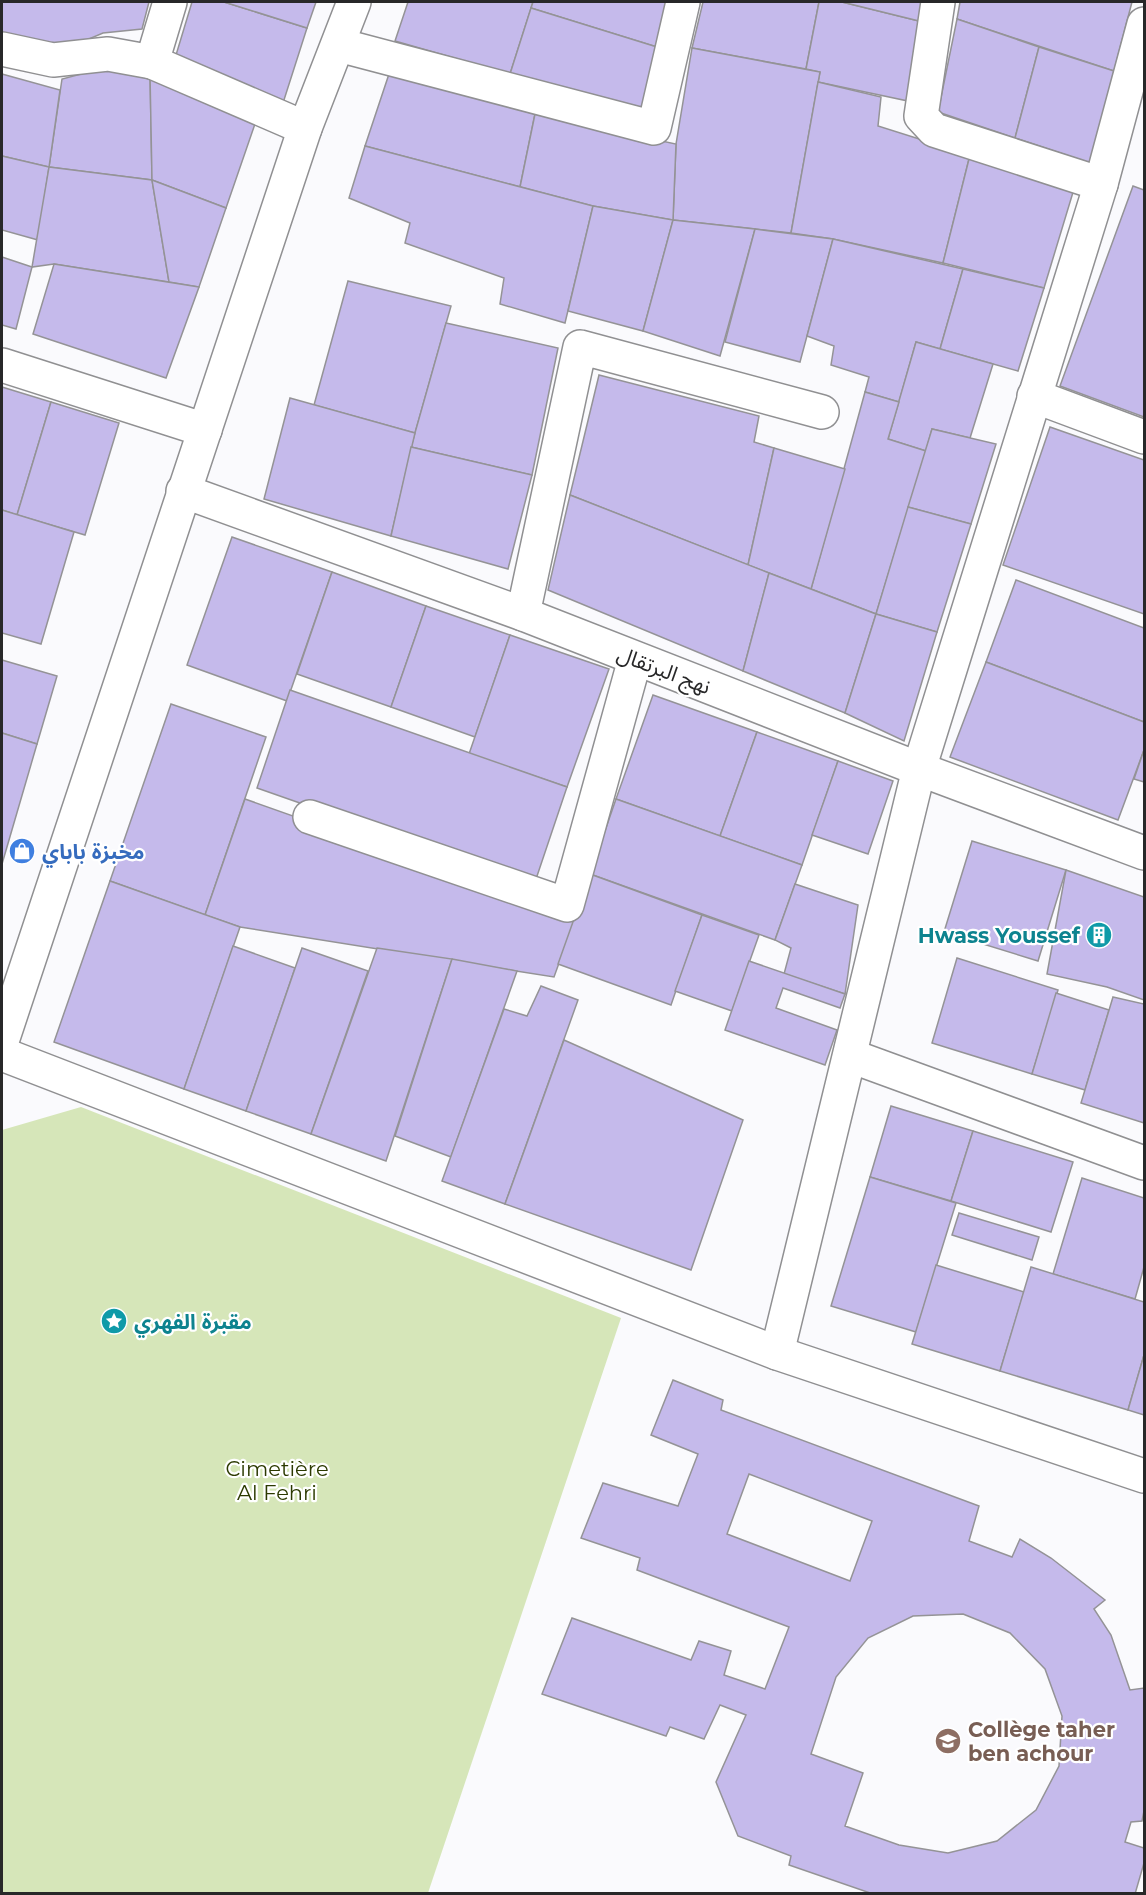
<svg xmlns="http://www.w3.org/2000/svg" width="1146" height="1895" viewBox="0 0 1146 1895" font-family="Montserrat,'Noto Sans Arabic',sans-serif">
<rect width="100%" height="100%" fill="#fafafd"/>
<polygon fill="#d6e6b9" points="81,1107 621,1318 428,1893 2,1893 2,1130"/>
<g fill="#c5baeb" stroke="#949396" stroke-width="1.5" fill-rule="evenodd">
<polygon points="2,2 149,2 142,29 103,33 63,50 2,34"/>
<polygon points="192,2 224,2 307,28 283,103 176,55"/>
<polygon points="224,2 316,2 307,28"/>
<polygon points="408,2 533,2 510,74 395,41"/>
<polygon points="533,2 668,2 657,47 531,8"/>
<polygon points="703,2 819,2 806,69 692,48"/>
<polygon points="819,2 842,2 919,21 908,101 818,82 820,72 806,69"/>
<polygon points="842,2 923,2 919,21"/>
<polygon points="960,2 1132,2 1114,71 957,19"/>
<polygon points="531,8 657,47 641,111 510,74"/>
<polygon points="957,19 1039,47 1015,138 938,112"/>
<polygon points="1039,47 1114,71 1090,163 1015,138"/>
<polygon points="692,48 820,72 791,233 673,220 676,144"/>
<polygon points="100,69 150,74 152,180 49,167 62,79"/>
<polygon points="2,74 60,90 49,167 2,156"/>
<polygon points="150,74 256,121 226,208 152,180"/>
<polygon points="389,74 535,114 520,187 365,146"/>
<polygon points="818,82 881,97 878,126 970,155 943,263 833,239 791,233"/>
<polygon points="535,114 676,144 673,220 593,206 520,187"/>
<polygon points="365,146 593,206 565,323 500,304 504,278 405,243 410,223 349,198"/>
<polygon points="970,155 1074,189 1044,288 943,263"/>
<polygon points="2,156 49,167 38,240 2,230"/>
<polygon points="49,167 152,180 169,282 54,264 32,267"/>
<polygon points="152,180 226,208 199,287 169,282"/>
<polygon points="1133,186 1144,190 1144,417 1060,386"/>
<polygon points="593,206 673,220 643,331 568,311"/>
<polygon points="673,220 755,229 720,356 643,331"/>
<polygon points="755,229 833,239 800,362 725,342"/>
<polygon points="833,239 963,269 940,349 916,342 899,402 865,392 869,377 831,365 834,346 807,336"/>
<polygon points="2,257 32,267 16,329 2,325"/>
<polygon points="54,264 199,287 166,378 33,334"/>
<polygon points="963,269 1044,288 1018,371 940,349"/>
<polygon points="348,281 451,306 415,433 314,405"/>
<polygon points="446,323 558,348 532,475 411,447"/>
<polygon points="916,342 993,364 970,438 932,429 926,451 888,439"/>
<polygon points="599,375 759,416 754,442 774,448 748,565 570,495"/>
<polygon points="2,387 51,402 17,515 2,510"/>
<polygon points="865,392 899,402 888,439 926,451 876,614 811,589"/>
<polygon points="290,398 415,433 391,536 264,499"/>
<polygon points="51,402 119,423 85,535 17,515"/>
<polygon points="1050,427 1144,460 1144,614 1003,565"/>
<polygon points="932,429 996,444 971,524 908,507"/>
<polygon points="411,447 532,475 508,569 391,536"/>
<polygon points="774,448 845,469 811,589 748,565"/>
<polygon points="570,495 769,573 743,671 548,590"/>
<polygon points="908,507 971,524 937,632 876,614"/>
<polygon points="2,510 74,532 41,644 2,633"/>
<polygon points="232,537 332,572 287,701 187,665"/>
<polygon points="332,572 426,606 391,707 297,674"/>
<polygon points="769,573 876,614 845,713 743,671"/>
<polygon points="1016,580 1144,628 1144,722 986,662"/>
<polygon points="426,606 510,635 475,737 391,707"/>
<polygon points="876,614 937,632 904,741 845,713"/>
<polygon points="510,635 609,669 567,787 469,754"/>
<polygon points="2,660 57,676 37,744 2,733"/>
<polygon points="986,662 1144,722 1144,750 1118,820 950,757"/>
<polygon points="290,690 567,787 534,885 257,788"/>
<polygon points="653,695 757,732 720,836 616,799"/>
<polygon points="171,704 266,737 205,915 110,881"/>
<polygon points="757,732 838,761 802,865 720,836"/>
<polygon points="2,733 37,744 2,864"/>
<polygon points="1144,750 1144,782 1134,779"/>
<polygon points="838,761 893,781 868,854 812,835"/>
<polygon points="245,799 576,916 554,977 240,927 205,915"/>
<polygon points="616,799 802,865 775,940 590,874"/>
<polygon points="972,841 1066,870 1038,961 944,932"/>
<polygon points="1066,870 1144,897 1144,1000 1107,987 1047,974"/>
<polygon points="590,874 702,915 671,1005 558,964"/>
<polygon points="110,881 240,927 184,1089 54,1042"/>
<polygon points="795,884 858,905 845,994 784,974 791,948 775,940"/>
<polygon points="702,915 759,935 732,1011 675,991"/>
<polygon points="233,946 295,968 246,1111 184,1089"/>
<polygon points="302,948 368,971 311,1134 246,1111"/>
<polygon points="377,948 452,959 386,1161 311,1134"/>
<polygon points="957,958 1058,990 1032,1074 932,1043"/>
<polygon points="452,959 517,971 451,1157 395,1136"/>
<polygon points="749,961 845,994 840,1008 783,988 776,1008 837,1030 825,1065 725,1030"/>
<polygon points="541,986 578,1000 505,1204 442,1181 504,1009 527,1016"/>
<polygon points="1056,993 1109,1010 1085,1090 1032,1074"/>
<polygon points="1113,997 1144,1004 1144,1123 1081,1103"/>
<polygon points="564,1040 743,1120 691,1270 505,1204"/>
<polygon points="891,1106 973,1131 951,1201 870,1177"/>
<polygon points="973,1131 1073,1162 1051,1232 951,1201"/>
<polygon points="870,1177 956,1203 916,1332 831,1306"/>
<polygon points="1082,1178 1144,1198 1144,1267 1135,1299 1053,1274"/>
<polygon points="959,1213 1039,1237 1032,1260 952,1235"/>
<polygon points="936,1265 1024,1292 1000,1371 912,1344"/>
<polygon points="1031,1267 1144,1302 1144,1355 1128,1410 1000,1371"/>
<polygon points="1144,1355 1144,1415 1128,1410"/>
<path d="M 673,1380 L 723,1400 L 721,1410 L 979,1506 L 969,1541 L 1012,1557 L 1020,1539 L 1051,1558 L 1105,1600 L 1094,1609 L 1111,1635 L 1130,1690 L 1144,1688 L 1144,1811 L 1142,1821 L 1131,1822 L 1125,1842 L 1144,1848 L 1144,1863 L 1135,1894 L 873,1894 L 789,1865 L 791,1856 L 738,1836 L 716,1782 L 746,1715 L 720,1705 L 704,1739 L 670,1727 L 666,1736 L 542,1694 L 572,1618 L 691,1660 L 699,1641 L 731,1651 L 724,1675 L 765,1689 L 789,1627 L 637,1570 L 640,1558 L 581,1538 L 603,1483 L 678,1506 L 698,1454 L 651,1435 ZM 749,1474 L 872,1521 L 850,1581 L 727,1534 ZM 963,1614 L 1010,1633 L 1045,1669 L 1062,1716 L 1059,1766 L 1036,1810 L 997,1841 L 948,1853 L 899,1845 L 845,1826 L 863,1773 L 811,1754 L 836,1677 L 868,1638 L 913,1616 Z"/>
</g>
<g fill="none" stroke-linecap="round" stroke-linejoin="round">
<defs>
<g id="minor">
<polyline points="170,2 152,62 305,128"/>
<polyline points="938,2 921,116 934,130 1101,184"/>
<polyline points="339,45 654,128 683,2"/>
<polyline points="2,49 53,60 108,54 152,62"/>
<polyline points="2,365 205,430"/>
<polyline points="1034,396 1144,437"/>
<polyline points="183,491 523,614 919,769 1144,853"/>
<polyline points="523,614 580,347 822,412"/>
<polyline points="310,817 567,905 635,659"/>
<polyline points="2,1041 305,128 354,2"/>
<polyline points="2,1054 777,1353 1144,1476"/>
<polyline points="851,1056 1144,1163"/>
<polyline points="777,1353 919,769 1101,184 1144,24"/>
</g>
</defs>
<use href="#minor" stroke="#909092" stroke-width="36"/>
<use href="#minor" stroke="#fff" stroke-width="33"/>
</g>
<defs>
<symbol id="shop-disc" viewBox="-11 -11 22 22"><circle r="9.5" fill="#3f7fe0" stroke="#fff"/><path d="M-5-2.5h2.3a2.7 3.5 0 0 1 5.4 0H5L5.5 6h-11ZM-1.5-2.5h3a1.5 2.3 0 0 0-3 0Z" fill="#fff"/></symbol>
<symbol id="building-disc" viewBox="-11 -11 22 22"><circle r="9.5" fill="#0f9aa8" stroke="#fff"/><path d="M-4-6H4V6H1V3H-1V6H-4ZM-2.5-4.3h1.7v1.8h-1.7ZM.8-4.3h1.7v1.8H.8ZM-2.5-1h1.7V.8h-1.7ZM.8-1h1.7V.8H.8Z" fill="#fff"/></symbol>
<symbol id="sight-disc" viewBox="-11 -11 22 22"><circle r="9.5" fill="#0f9aa8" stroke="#fff"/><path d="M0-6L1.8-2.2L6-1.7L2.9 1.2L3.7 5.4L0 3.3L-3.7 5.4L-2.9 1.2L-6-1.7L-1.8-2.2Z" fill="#fff"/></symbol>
<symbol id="school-disc" viewBox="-11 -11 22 22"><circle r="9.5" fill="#8d6e63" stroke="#fff"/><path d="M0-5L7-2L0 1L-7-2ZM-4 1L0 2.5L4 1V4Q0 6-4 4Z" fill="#fff"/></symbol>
</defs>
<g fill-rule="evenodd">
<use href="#shop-disc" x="7" y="836" width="30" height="30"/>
<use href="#building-disc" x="1084" y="920" width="30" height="30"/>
<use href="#sight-disc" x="99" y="1306" width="30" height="30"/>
<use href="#school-disc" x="933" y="1726" width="30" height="30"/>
</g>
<g text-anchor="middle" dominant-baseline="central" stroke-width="4.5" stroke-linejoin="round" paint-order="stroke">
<g font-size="21" fill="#282829" stroke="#fff">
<text transform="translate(664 670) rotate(21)">نهج البرتقال</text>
</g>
<g font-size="21" font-weight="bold" fill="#366cbe" stroke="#fff" text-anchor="start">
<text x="42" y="851">مخبزة باباي</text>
</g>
<g font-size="21" font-weight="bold" fill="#0d838f" stroke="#fff" text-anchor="end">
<text x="1080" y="935">Hwass Youssef</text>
<text x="134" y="1321" text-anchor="start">مقبرة الفهري</text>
</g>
<g font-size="21" fill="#2c3a01" stroke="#fff">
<text x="277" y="1468">Cimetière<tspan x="277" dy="24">Al Fehri</tspan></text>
</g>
<g font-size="21" font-weight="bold" fill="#785e54" stroke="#fff" text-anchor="start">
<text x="968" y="1729">Collège taher<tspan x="968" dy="24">ben achour</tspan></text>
</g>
</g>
<rect width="1146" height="1895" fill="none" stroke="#282829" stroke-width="6"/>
</svg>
